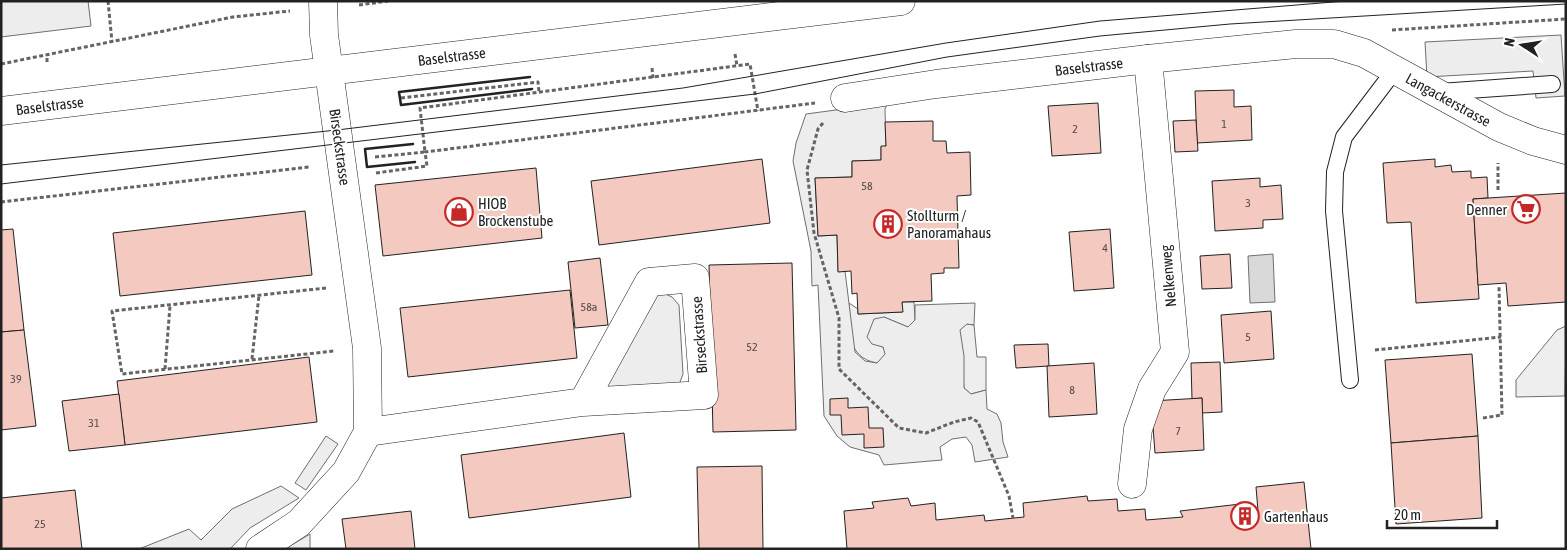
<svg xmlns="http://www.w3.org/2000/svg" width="1567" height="550" viewBox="0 0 1567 550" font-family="'Asap Condensed',sans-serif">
<rect width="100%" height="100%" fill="#fff"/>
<g fill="#eee" stroke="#6f6f6f">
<path d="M 902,302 L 914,302 L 915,320 L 908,327 L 884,317 L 883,347 L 886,354 L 877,363 C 845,357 851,330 849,303 L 858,309 L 858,314 L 902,312 Z"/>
<polygon points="967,324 974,325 977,357 986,357 986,390 971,394 964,388 959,329"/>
<polygon points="1566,326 1565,396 1516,397 1516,380 1557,330"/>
</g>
<g fill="#ededed" stroke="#6f6f6f">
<polygon points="1,1 88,1 91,26 1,37"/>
<polygon points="1561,35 1565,96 1536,98 1533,71 1427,77 1425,42"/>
<polygon points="888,103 885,109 886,146 881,147 881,160 852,161 852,177 815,178 818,236 837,235 838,271 845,271 855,352 865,361 877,363 885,354 883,347 872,344 867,337 874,319 884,317 908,327 915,320 915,305 975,303 974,325 967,324 960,330 964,356 964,388 971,394 986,390 987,409 997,414 1001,423 1003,442 1008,457 975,462 972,445 966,437 952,439 940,447 942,460 884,465 879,455 850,447 837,436 824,416 818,285 812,286 811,251 793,161 796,143 806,114"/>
<polygon points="663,293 672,297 679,305 683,374 680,382 674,388 602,389 649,294"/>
<polygon points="326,436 338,444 306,490 295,483"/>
<polygon points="281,486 299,498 250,528 230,549 139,549 189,529 201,540 232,509"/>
<polygon points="310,534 310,549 285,549"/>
</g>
<polygon fill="#d9d9d9" stroke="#6f6f6f" points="1273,254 1275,302 1250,303 1248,256"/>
<g fill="#f3c9c0" stroke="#222">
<polygon points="1234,90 1234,107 1251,106 1252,140 1197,143 1195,91"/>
<polygon points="1098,103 1101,153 1052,156 1048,106"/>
<polygon points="1196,120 1198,151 1175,152 1173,121"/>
<polygon points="933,121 933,141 946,141 947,153 970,152 971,195 957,196 959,268 944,268 944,273 931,274 932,301 902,302 903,312 858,314 857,293 852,294 851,271 838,272 837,235 818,236 815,178 852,177 852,161 881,160 881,146 886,146 885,122"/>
<polygon points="762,159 770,223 599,245 591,181"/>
<polygon points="1435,159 1435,167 1451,165 1452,172 1471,171 1471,178 1487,177 1488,198 1473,199 1479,299 1416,303 1411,222 1387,223 1383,163"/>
<polygon points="536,168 542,238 383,256 375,185"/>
<polygon points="1260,178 1260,187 1281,185 1283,219 1263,220 1263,228 1215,231 1212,181"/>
<polygon points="1566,193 1566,302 1508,306 1506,283 1478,285 1473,199"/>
<polygon points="305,211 312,275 120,296 113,233"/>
<polygon points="13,229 24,330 1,332 1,230"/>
<polygon points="1110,229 1114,288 1074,291 1069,232"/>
<polygon points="1230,254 1232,288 1202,289 1200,256"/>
<polygon points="600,258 608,325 575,328 568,262"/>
<polygon points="792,263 796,430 713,432 709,265"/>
<polygon points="570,290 577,358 408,377 400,308"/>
<polygon points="1271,311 1274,359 1224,363 1221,315"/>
<polygon points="24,330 36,426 1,430 1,332"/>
<polygon points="1048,344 1049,366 1016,368 1014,345"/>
<polygon points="1472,354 1478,436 1391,443 1385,360"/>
<polygon points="309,357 317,422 125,445 117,381"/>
<polygon points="1220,362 1222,412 1202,413 1202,398 1192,399 1191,363"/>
<polygon points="1094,363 1097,414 1049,417 1047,366"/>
<polygon points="119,394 125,445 69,451 62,401"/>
<polygon points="848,398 848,408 868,407 869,428 883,428 884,447 864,448 864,434 842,435 841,415 830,415 830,399"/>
<polygon points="1202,398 1204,450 1155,453 1151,401"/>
<polygon points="624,433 631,497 469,518 461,455"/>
<polygon points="1478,436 1482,518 1396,524 1391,443"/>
<polygon points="762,466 763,549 699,549 697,467"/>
<polygon points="1304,482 1311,549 847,549 844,511 874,508 872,502 908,498 911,506 935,503 936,520 984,515 985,521 1024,517 1023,503 1087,496 1088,501 1117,499 1118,511 1145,509 1146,520 1183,517 1180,511 1249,503 1249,512 1258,511 1256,487"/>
<polygon points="75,490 82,549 1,549 1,498"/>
<polygon points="411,511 415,549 346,549 342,519"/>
</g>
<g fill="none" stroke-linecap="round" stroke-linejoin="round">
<defs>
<g id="service">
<polyline points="1440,92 1552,84"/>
<polyline points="1350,380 1334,211 1335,172 1344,137 1394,71"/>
</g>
<g id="minor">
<path id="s1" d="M 845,98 L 936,84 L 1148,59 L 1296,44 L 1334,44 L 1364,53 L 1499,127 L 1533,141 L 1566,150"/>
<polyline points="368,432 583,402 704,395 695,278 649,282 583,402"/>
<polyline points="1132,484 1138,429 1152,389 1175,352 1148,59"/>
<polyline points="260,549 299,523 346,472 368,432 367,348 324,35 323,1"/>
</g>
<g id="secondary">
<path id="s2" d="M 1,111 L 901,1"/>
</g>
</defs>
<use href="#service" stroke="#222" stroke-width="18"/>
<use href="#minor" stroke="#222" stroke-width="29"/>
<use href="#secondary" stroke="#222" stroke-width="29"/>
<g stroke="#646464" stroke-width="3" stroke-dasharray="4 2.5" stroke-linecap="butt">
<polyline points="108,1 112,42"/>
<polyline points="359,5 388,1"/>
<polyline points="1392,30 1566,19"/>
<polyline points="735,54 737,66"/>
<polyline points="47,62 47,55"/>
<polyline points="1,64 233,17 290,11"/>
<polyline points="652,68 653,78"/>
<polyline points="401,98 538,82 539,92"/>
<polyline points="823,123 818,129 807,170 814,233 839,318 839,369 899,428 926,433 954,422 971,418 978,422 1009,496 1013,518"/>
<polyline points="375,157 425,152 420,108 750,64 758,111"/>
<polyline points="376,173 427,166 425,152 815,103"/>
<polyline points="1498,190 1498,163"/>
<polyline points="1,202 309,167"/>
<polyline points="326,288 112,311 122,374 334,351"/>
<polyline points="1375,350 1501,337"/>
<polyline points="252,359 259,295"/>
<polyline points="165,369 170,306"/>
<polyline points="1483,418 1502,415 1499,287"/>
</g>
<use href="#service" stroke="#fff" stroke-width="16"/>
<use href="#minor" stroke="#fff" stroke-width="28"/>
<use href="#secondary" stroke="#fff" stroke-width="28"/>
<g stroke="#222" stroke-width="1">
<polyline points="1,165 337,130 683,88 946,43 1100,21 1346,1"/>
<polyline points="1,184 755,94 947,57 1100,36 1230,24 1566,4"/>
</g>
<g stroke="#222" stroke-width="2.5">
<polyline points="530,77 399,92 401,105 532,89"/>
<polyline points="413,144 365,149 367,167 415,162"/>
</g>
</g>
<defs>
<symbol id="supermarket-ring" viewBox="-11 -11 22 22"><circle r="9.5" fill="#fff" stroke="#c62828" stroke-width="1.5"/><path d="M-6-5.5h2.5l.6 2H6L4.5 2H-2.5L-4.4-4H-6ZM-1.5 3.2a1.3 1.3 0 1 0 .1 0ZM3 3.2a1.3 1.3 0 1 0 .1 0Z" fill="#c62828"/></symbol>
<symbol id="shop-ring" viewBox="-11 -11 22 22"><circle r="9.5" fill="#fff" stroke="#c62828" stroke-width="1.5"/><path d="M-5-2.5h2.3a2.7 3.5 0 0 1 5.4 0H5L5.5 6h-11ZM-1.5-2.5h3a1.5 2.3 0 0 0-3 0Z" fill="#c62828"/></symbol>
<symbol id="building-ring" viewBox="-11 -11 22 22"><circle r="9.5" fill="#fff" stroke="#c62828" stroke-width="1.5"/><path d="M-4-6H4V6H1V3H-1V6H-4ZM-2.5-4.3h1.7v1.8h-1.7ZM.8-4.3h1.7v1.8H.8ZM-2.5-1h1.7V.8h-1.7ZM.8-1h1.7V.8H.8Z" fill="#c62828"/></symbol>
</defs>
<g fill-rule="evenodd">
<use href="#supermarket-ring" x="1510" y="193" width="32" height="32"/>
<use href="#shop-ring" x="443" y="196" width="32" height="32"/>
<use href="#building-ring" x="872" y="208" width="32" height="32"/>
<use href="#building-ring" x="1229" y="500" width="32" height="32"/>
</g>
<g text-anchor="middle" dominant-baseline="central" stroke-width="4" stroke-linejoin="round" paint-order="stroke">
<g font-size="12" fill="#564c4a">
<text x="1224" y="124">1</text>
<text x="1075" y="129">2</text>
<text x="867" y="186">58</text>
<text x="1248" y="203">3</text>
<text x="1105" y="248">4</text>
<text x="589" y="307">58a</text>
<text x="1248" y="337">5</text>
<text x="752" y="347">52</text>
<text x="16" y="379">39</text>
<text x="1072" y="390">8</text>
<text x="94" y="423">31</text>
<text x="1178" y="431">7</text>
<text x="40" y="524">25</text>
</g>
<g font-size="15" fill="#222" stroke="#fff">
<text stroke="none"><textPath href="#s2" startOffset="454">Baselstrasse</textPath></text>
<text stroke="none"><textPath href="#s1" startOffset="246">Baselstrasse</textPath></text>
<text stroke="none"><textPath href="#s1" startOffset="620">Langackerstrasse</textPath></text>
<text stroke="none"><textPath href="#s2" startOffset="49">Baselstrasse</textPath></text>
<text transform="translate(340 147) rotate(82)">Birseckstrasse</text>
<text transform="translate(1168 276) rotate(-95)">Nelkenweg</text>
<text transform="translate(699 335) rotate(-94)">Birseckstrasse</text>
</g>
<g font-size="15" fill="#222" stroke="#fff" text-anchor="start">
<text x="478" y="203">HIOB<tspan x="478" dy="17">Brockenstube</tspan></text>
<text x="1507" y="209" text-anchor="end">Denner</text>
<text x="907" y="215">Stollturm /<tspan x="907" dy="17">Panoramahaus</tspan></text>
<text x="1264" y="516">Gartenhaus</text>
</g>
</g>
<rect width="1567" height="550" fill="none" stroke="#222222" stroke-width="5"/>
<g transform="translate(1522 45) rotate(282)" stroke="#ffffff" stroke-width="4" paint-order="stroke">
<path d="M0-4L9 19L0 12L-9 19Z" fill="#222222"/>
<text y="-8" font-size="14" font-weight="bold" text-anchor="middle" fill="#222222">N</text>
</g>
<path d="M1387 520v8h110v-8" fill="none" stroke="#222222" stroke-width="2.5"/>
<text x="1394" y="520" font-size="15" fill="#222222" stroke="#ffffff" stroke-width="4" paint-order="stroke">20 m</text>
</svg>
